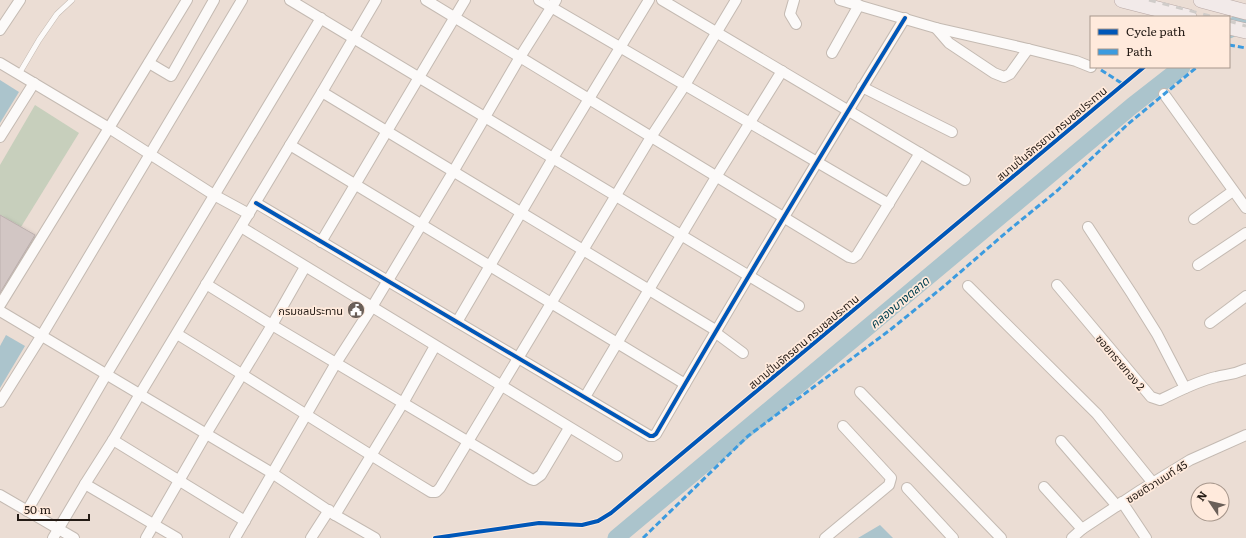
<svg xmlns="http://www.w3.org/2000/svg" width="1246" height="538" viewBox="0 0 1246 538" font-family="Literata,'Noto Sans Thai',serif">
<defs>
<filter id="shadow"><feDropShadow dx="3.5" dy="3.5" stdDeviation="2" flood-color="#0004"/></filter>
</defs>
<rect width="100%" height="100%" fill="#ebddd4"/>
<polygon fill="#c7cfbc" points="35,105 79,133 21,227 0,215 0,165"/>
<g fill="#abc4cc">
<polygon points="0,80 19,92 0,123"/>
<polygon points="6,335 25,346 0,388 0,346"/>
<polygon points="880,525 893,538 858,538"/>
</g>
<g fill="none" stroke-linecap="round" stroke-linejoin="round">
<g stroke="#abc4cc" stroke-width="17">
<polyline points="1229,30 1246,17"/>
<polyline points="616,538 1132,106 1182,67"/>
</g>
</g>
<polygon fill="#d2c6c4" stroke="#bbafae" filter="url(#shadow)" points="0,215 35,235 0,293"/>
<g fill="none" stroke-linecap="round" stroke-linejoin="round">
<defs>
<polyline id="lane" points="19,74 39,40 57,14 72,0"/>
<g id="street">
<polyline points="290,0 799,306"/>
<polyline points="426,0 849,257 853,258 857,255 920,153"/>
<polyline points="539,0 889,204"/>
<polyline points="662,0 965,180"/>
<polyline points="794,0 790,14 796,24"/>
<polyline points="840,0 936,28 1028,49 1076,61 1091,67"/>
<polyline points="936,28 949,43 994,73 1004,77 1010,74 1028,49"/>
<polyline points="0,30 20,0"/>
<polyline points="832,53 859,5"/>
<polyline points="0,63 109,128 214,195 249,214"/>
<polyline points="149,63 171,76 214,0"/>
<polyline points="862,87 952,132"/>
<polyline points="322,92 717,331"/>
<polyline points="1164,94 1246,208"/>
<polyline points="0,137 34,83"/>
<polyline points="290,145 685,384"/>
<path d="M 256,203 L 650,436 L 653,436 L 656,434 C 737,294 820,156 905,18"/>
<polyline points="1194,219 1233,191"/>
<polyline points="241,227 617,456"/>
<polyline points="1088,227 1132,294 1157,334 1185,388"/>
<polyline points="321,242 465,0"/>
<polyline points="1198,265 1246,233"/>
<polyline points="206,284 272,325 531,479 534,480 541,475 569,428"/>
<path d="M 1057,285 L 1151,397 L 1160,400 C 1177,392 1197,381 1216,377 C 1228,374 1233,375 1246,369"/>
<polyline points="968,286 1097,414 1153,483"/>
<polyline points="0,305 109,128 187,0"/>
<polyline points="0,311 272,473 335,515 375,538"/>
<polyline points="457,322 553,158 649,0"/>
<polyline points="1210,323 1246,296"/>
<polyline points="716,333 743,353"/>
<path d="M 177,334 C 262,386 345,440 431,492 L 436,492 L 440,488 L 651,137 L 685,85 L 736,0"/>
<polyline points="860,392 1001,538"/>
<polyline points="585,397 716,177 782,71"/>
<polyline points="0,402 42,335 242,0"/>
<polyline points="113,440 245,521"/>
<polyline points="1061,441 1117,506"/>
<polyline points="85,484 177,538"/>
<polyline points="1044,487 1082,529"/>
<polyline points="907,488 953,538"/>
<polyline points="0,495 74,538"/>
<polyline points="1122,502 1146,538"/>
<polyline points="27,511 106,375 321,18"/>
<polyline points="335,515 403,403 435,346"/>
<polyline points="53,538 85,484 113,440 140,394 322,92 376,0"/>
<polyline points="146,538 206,434 272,325 305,267"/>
<polyline points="235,538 336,363 372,307 453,172 520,57 556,0"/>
<polyline points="311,538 329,510"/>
<polyline points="825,538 889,485 891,478 843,426"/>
<polyline points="1072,538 1082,529 1141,490 1190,460 1246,435"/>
</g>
<g id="primary">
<polyline points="1122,0 1189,17"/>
<polyline points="1201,0 1246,12"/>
<polyline points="1229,27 1246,31"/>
</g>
</defs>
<use href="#lane" stroke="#c4bab2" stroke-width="6"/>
<use href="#street" stroke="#c4bab2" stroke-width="12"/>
<use href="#primary" stroke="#b8a8a5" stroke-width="16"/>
<use href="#lane" stroke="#fcfaf9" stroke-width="5"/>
<use href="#street" stroke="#fcfaf9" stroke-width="10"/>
<use href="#primary" stroke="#f2eae9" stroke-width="15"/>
<g stroke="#d0ccc9" stroke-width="3" stroke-dasharray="7 7" stroke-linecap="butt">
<polyline points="1149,0 1214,17"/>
<polyline points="1229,21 1246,26"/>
</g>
<g stroke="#3c9bdf" stroke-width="3" stroke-dasharray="6 3" stroke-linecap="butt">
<polyline points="1229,45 1246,48"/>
<polyline points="1101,70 1123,84"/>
<polyline points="643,538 748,436 890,330 943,287 1009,230 1058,190 1128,124 1197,67"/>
</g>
<defs>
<g id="cycleway">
<path d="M 256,203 L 650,436 L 653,436 L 656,434 C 737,294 820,156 905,18"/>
<polyline points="435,538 539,523 582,525 598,521 611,513 1144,67"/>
</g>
</defs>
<use href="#cycleway" stroke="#ffeadc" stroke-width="6"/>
<use href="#cycleway" stroke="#0057b8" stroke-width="4"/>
</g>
<defs>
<symbol id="civic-disc" viewBox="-11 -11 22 22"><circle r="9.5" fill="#6a5f58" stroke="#ffeadc"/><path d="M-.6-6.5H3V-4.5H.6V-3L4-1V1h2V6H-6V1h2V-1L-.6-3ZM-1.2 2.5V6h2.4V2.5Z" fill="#fff"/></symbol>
</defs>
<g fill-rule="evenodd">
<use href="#civic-disc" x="346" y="300" width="20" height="20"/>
</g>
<g text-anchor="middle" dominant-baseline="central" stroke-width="3.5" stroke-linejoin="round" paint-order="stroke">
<g font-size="11" fill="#241b15" stroke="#ffeadc">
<text transform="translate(1051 133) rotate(-40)">สนามปั่นจักรยาน กรมชลประทาน</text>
<text transform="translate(803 341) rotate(-40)">สนามปั่นจักรยาน กรมชลประทาน</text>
<text transform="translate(1121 362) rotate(50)">ซอยทรายทอง 2</text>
<text transform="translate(1156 481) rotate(-32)">ซอยติวานนท์ 45</text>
</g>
<g font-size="11" fill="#241b15" stroke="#ffeadc" text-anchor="end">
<text x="343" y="310">กรมชลประทาน</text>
</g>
<g font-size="12" font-style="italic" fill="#004051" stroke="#ffeadc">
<text transform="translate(899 302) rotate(-40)">คลองบางตลาด</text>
</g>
</g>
<rect x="1090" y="16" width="140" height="52" fill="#ffeadc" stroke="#a7978c"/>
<rect x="1098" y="29" width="20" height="6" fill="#0057b8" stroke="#a7978c"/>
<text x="1126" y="36" font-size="12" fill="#241b15">Cycle path</text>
<rect x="1098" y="49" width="20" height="6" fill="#3c9bdf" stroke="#a7978c"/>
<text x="1126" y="56" font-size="12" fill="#241b15">Path</text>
<g transform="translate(1210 502) rotate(305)"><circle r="19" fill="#ffeadc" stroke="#a7978c"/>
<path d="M0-3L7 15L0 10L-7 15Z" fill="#6a5f58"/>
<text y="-6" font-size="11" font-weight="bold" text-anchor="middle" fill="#241b15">N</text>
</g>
<path d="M18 514v6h71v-6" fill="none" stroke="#241b15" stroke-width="2"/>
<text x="24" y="514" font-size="12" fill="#241b15" stroke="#ffeadc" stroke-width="3" paint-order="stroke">50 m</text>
</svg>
